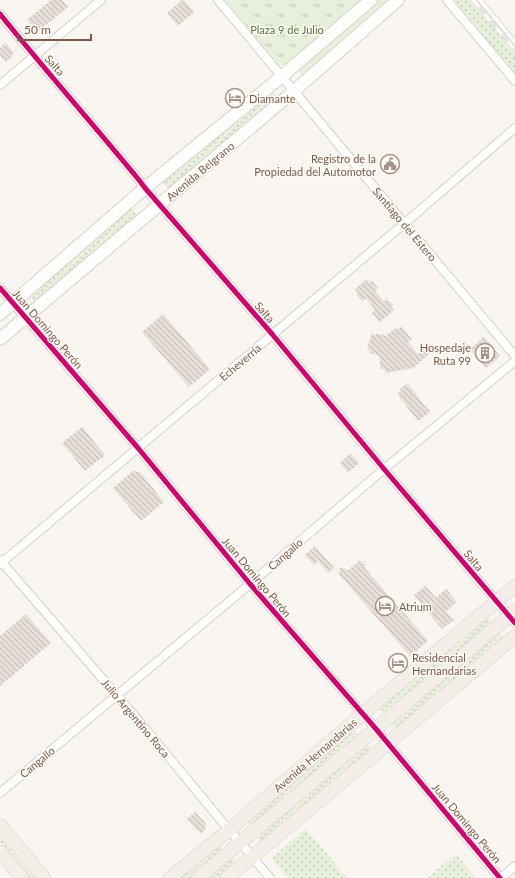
<svg xmlns="http://www.w3.org/2000/svg" width="515" height="878" viewBox="0 0 515 878" font-family="Lato,sans-serif">
<defs>
<pattern id="grass-dots" width="8" height="8" patternUnits="userSpaceOnUse"><rect width="8" height="8" fill="#e7f0db"/><path d="M2 2h.1M6 6h.1" fill="none" stroke="#c0c6b4" stroke-width="1.8" stroke-linecap="round"/></pattern>
<pattern id="park-tufts" width="24" height="20" patternUnits="userSpaceOnUse"><rect width="24" height="20" fill="#e7f0db"/><path d="M3 7l-1-3M5 7V3M7 7l1-3M15 17l-1-3M17 17v-4M19 17l1-3" fill="none" stroke="#c0c6b4"/></pattern>
<pattern id="building-back-hatch" width="6" height="6" patternUnits="userSpaceOnUse"><rect width="6" height="6" fill="#e6ded7"/><path d="M-1 5l2 2M0 0l6 6M5-1l2 2" fill="none" stroke="#bfb7b1"/></pattern>
</defs>
<rect width="100%" height="100%" fill="#f9f5f0"/>
<g fill="url(#grass-dots)">
<polygon points="454,0 477,0 515,45 515,74"/>
<polygon points="273,92 278,97 169,190 162,182 269,93"/>
<polygon points="130,207 138,216 38,301 35,302 29,295"/>
<polygon points="486,617 492,623 385,715 379,708"/>
<polygon points="498,633 504,638 397,730 391,723"/>
<polygon points="353,729 359,736 251,828 246,821"/>
<polygon points="367,744 373,751 262,843 257,836"/>
<polygon points="306,829 347,878 288,878 273,860 274,856"/>
<polygon points="0,838 34,878 30,878 0,842"/>
<polygon points="218,844 224,851 191,878 177,878"/>
<polygon points="456,854 476,878 427,878"/>
<polygon points="231,858 238,864 221,878 208,878"/>
</g>
<g fill="url(#park-tufts)">
<polygon points="225,0 363,0 289,65 280,65"/>
<polygon points="376,0 393,0 304,77 297,69"/>
</g>
<g fill="url(#building-back-hatch)">
<polygon points="51,0 62,0 68,7 37,32 27,20"/>
<polygon points="182,0 184,0 194,12 178,26 167,13"/>
<polygon points="6,43 13,52 12,56 6,62 0,55 0,48"/>
<polygon points="367,279 370,282 372,281 378,288 375,291 384,302 387,299 393,305 391,307 394,310 380,322 372,313 375,310 366,298 362,301 356,294 358,293 355,289"/>
<polygon points="163,314 210,369 189,387 142,332"/>
<polygon points="401,326 412,339 408,342 418,354 430,343 435,349 413,368 385,373 385,369 381,369 379,356 370,353 371,351 367,349 372,333 376,335 377,333 386,336 396,328 398,329"/>
<polygon points="484,337 500,356 486,368 470,349"/>
<polygon points="407,383 430,412 418,421 397,394 401,391 400,389"/>
<polygon points="82,427 105,455 85,471 62,443"/>
<polygon points="350,453 359,463 348,473 340,463"/>
<polygon points="133,471 140,472 164,502 141,521 113,488"/>
<polygon points="315,546 334,568 328,573 318,561 314,565 305,555"/>
<polygon points="359,560 366,565 364,567 428,641 410,656 339,574 340,567 348,570 357,563"/>
<polygon points="425,586 436,598 446,589 457,602 446,611 454,620 442,629 414,595"/>
<polygon points="26,614 51,643 0,686 0,636"/>
<polygon points="195,812 206,824 205,830 201,834 187,819"/>
</g>
<g fill="none" stroke-linecap="round" stroke-linejoin="round">
<defs>
<polyline id="lane" points="480,0 515,42"/>
<g id="street">
<polyline points="218,0 515,356"/>
<polyline points="447,0 515,81"/>
<path d="M 0,14 C 45,70 93,124 139,180 L 145,188 L 272,334 L 384,469 L 515,623"/>
<polyline points="0,85 101,0"/>
<polyline points="0,288 138,448 250,584 376,729 500,878"/>
<polyline points="0,560 133,714 229,830 240,842 270,878"/>
<polyline points="0,564 405,223 515,128"/>
<polyline points="0,793 250,584 384,469 515,361"/>
<polyline points="501,878 515,866"/>
</g>
<g id="secondary">
<polyline points="0,314 145,188 281,77 371,0"/>
<polyline points="0,339 294,91 398,0"/>
</g>
<g id="primary">
<polyline points="0,825 44,878"/>
<polyline points="0,852 22,878"/>
<polyline points="170,878 229,830 353,722 515,586"/>
<polyline points="198,878 366,737 515,611"/>
<polyline points="227,878 379,751 515,636"/>
</g>
</defs>
<use href="#lane" stroke="#d7d1cb" stroke-width="5.5"/>
<use href="#street" stroke="#d7d1cb" stroke-width="10"/>
<use href="#secondary" stroke="#d9d2cb" stroke-width="14"/>
<use href="#primary" stroke="#dad1cc" stroke-width="14"/>
<use href="#lane" stroke="#fefefd" stroke-width="4"/>
<use href="#street" stroke="#fefefd" stroke-width="8"/>
<use href="#secondary" stroke="#fefefd" stroke-width="12"/>
<use href="#primary" stroke="#f3eee8" stroke-width="13"/>
<defs>
<polyline id="rail" points="473,0 515,50"/>
</defs>
<use href="#rail" stroke="#e6e3e7" stroke-width="4.5"/>
<use href="#rail" stroke="#fffaf3" stroke-width="3" stroke-dasharray="9" stroke-linecap="butt"/>
<defs>
<g id="cycleway">
<path d="M 0,14 C 45,70 93,124 139,180 L 145,188 L 272,334 L 384,469 L 515,623"/>
<polyline points="0,288 138,448 250,584 376,729 500,878"/>
</g>
</defs>
<use href="#cycleway" stroke="#fffaf3" stroke-width="8"/>
<use href="#cycleway" stroke="#d6006c" stroke-width="5"/>
</g>
<defs>
<symbol id="hotel-ring" viewBox="-11 -11 22 22"><circle r="9.5" fill="#fffaf3" stroke="#a69286" stroke-width="1.5"/><path d="M-6-4.5h1.5V1H6V5H4.5V3h-9V5H-6ZM-4 0a1.8 1.8 0 1 1 3.6 0ZM.5 0V-2.5h3Q6-2.5 6 0Z" fill="#a69286"/></symbol>
<symbol id="civic-ring" viewBox="-11 -11 22 22"><circle r="9.5" fill="#fffaf3" stroke="#a69286" stroke-width="1.5"/><path d="M-.6-6.5H3V-4.5H.6V-3L4-1V1h2V6H-6V1h2V-1L-.6-3ZM-1.2 2.5V6h2.4V2.5Z" fill="#a69286"/></symbol>
<symbol id="building-ring" viewBox="-11 -11 22 22"><circle r="9.5" fill="#fffaf3" stroke="#a69286" stroke-width="1.5"/><path d="M-4-6H4V6H1V3H-1V6H-4ZM-2.5-4.3h1.7v1.8h-1.7ZM.8-4.3h1.7v1.8H.8ZM-2.5-1h1.7V.8h-1.7ZM.8-1h1.7V.8H.8Z" fill="#a69286"/></symbol>
</defs>
<g fill-rule="evenodd">
<use href="#hotel-ring" x="224" y="87" width="22" height="22"/>
<use href="#civic-ring" x="379" y="153" width="22" height="22"/>
<use href="#building-ring" x="474" y="342" width="22" height="22"/>
<use href="#hotel-ring" x="374" y="595" width="22" height="22"/>
<use href="#hotel-ring" x="387" y="652" width="22" height="22"/>
</g>
<g text-anchor="middle" dominant-baseline="central" stroke-width="3" stroke-linejoin="round" paint-order="stroke">
<g font-size="11" fill="#537a41" stroke="#fffaf3">
<text x="287" y="29">Plaza 9 de Julio</text>
</g>
<g font-size="11" fill="#7a5c4d" stroke="#fffaf3">
<text transform="translate(55 65) rotate(49)">Salta</text>
<text transform="translate(200 171) rotate(-40)">Avenida Belgrano</text>
<text transform="translate(405 224) rotate(50)">Santiago del Estero</text>
<text transform="translate(265 312) rotate(49)">Salta</text>
<text transform="translate(48 329) rotate(49)">Juan Domingo Perón</text>
<text transform="translate(240 362) rotate(-40)">Echeverría</text>
<text transform="translate(285 554) rotate(-41)">Cangallo</text>
<text transform="translate(474 560) rotate(50)">Salta</text>
<text transform="translate(257 577) rotate(50)">Juan Domingo Perón</text>
<text transform="translate(136 718) rotate(50)">Julio Argentino Roca</text>
<text transform="translate(315 755) rotate(-41)">Avenida Hernandarias</text>
<text transform="translate(37 762) rotate(-40)">Cangallo</text>
<text transform="translate(467 823) rotate(50)">Juan Domingo Perón</text>
</g>
<g font-size="11" fill="#7a5c4d" stroke="#fffaf3" text-anchor="start">
<text x="249" y="98">Diamante</text>
<text x="376" y="158" text-anchor="end">Registro de la<tspan x="376" dy="13">Propiedad del Automotor</tspan></text>
<text x="471" y="347" text-anchor="end">Hospedaje<tspan x="471" dy="13">Ruta 99</tspan></text>
<text x="399" y="606">Atrium</text>
<text x="412" y="657">Residencial<tspan x="412" dy="13">Hernandarias</tspan></text>
</g>
</g>
<path d="M18 34v6h73v-6" fill="none" stroke="#7a5c4d" stroke-width="2"/>
<text x="24" y="34" font-size="12" fill="#7a5c4d" stroke="#fffaf3" stroke-width="3" paint-order="stroke">50 m</text>
</svg>
